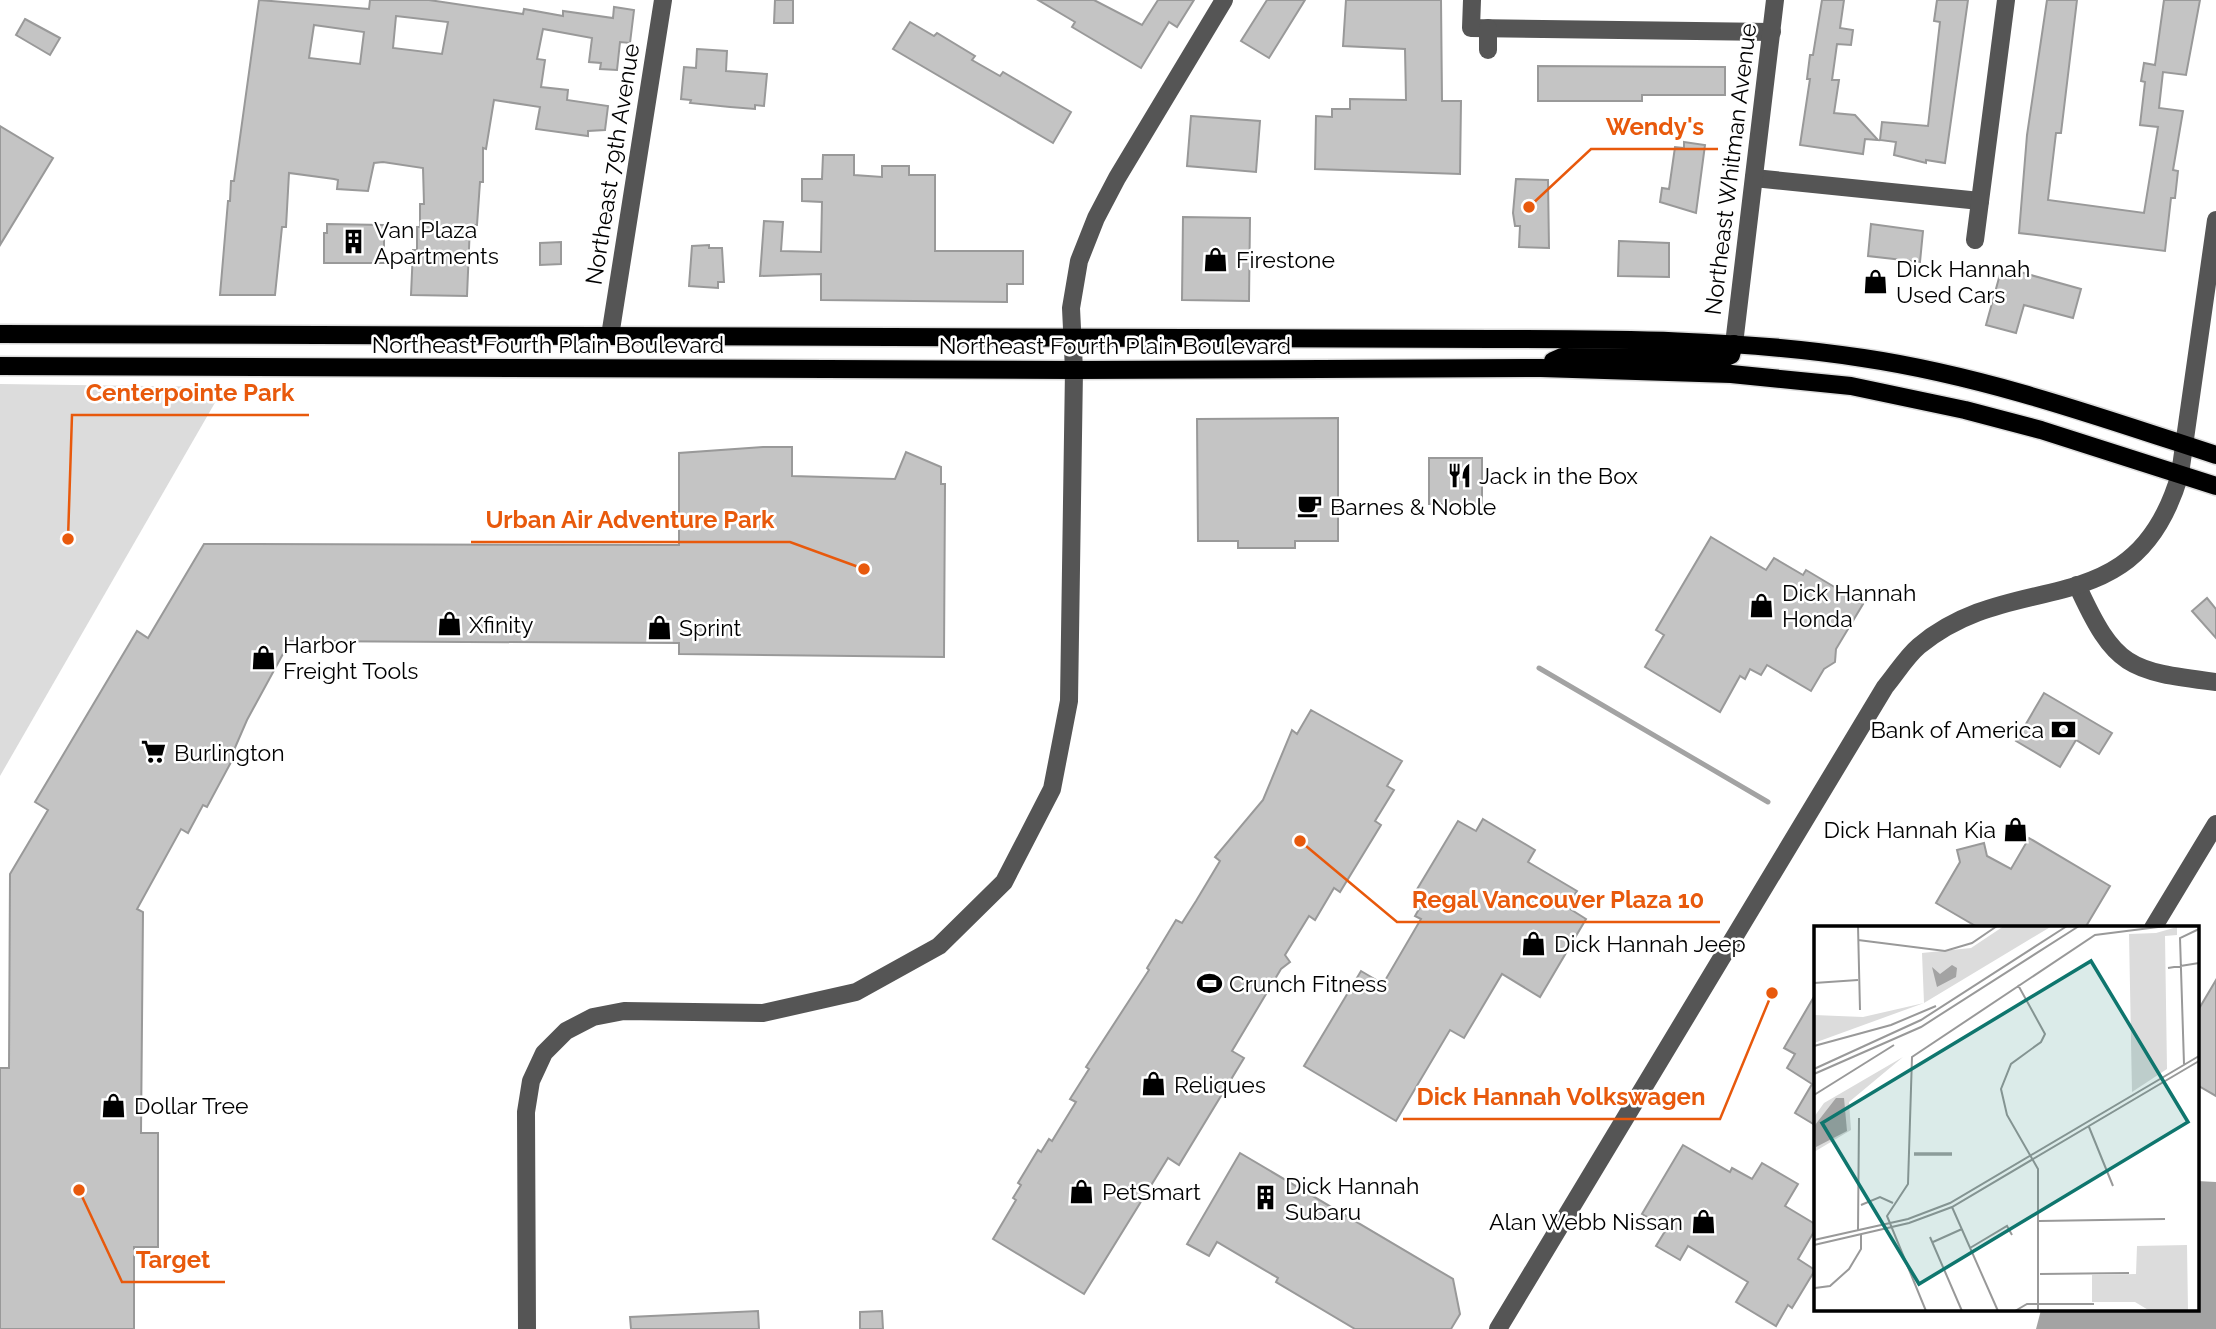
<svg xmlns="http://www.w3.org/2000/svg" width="2216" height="1329" viewBox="0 0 2216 1329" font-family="Raleway,sans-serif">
<rect width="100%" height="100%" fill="#fff"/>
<polygon fill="#dcdcdc" points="0,384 224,387 0,776"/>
<polygon fill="#a3a3a3" points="2197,1181 2216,1182 2216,1329 2036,1329 2041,1310 2197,1310"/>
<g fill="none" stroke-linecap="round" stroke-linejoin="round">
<polyline stroke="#a3a3a3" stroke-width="5" points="1539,668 1768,802"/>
</g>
<g fill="#c4c4c4" stroke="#999" stroke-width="2" fill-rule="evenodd">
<path d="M 259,0 L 369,9 L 370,0 L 429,0 L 523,14 L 524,9 L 563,16 L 563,11 L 613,18 L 614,7 L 634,10 L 630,43 L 620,42 L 617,70 L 600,69 L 601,63 L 589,62 L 592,38 L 543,29 L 537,59 L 545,60 L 541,87 L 568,90 L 567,100 L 608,106 L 605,130 L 588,131 L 588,136 L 536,129 L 540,107 L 494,100 L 486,149 L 483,148 L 483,182 L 480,182 L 477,225 L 470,225 L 467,296 L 411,295 L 413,250 L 417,250 L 417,227 L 420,227 L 420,204 L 424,204 L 423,168 L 383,162 L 374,163 L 368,191 L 337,189 L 338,180 L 334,179 L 289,173 L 286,227 L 282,227 L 275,295 L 220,295 L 228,201 L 230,201 L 231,181 L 234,181 ZM 396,16 L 448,22 L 442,54 L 393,48 ZM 314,25 L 364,32 L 360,64 L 309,58 Z"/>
<polygon points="775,0 793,0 793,23 774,23"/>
<polygon points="1038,0 1094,0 1142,25 1158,0 1194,0 1177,27 1169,22 1141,68 1072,27 1075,22"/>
<polygon points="1267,0 1305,0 1269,58 1241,41"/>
<polygon points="1346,0 1441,0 1442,101 1461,101 1460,174 1315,169 1316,116 1332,117 1332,109 1350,109 1350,99 1406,100 1405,49 1343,46"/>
<polygon points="1822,0 1844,0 1840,28 1853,30 1851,45 1837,44 1832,80 1839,80 1834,113 1855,115 1878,140 1865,139 1863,154 1800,145 1810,79 1807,79 1810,55 1813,55"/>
<polygon points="1937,0 1968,0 1945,163 1926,160 1926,163 1894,155 1896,142 1880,140 1882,122 1928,126 1940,22 1934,21"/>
<polygon points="2047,0 2077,0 2061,133 2056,133 2048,200 2144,213 2158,127 2140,125 2145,82 2141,81 2144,63 2155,65 2164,0 2200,0 2186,75 2163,72 2159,108 2183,111 2173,170 2178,171 2175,198 2171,198 2165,251 2019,233 2027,135"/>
<polygon points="25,19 60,38 50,55 16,35"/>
<polygon points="910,22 934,36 937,33 975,56 972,60 1000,76 1003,72 1071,112 1053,143 893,49"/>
<polygon points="697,49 727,51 726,71 767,74 764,106 755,105 755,109 730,107 690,103 691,100 681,99 684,67 696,68"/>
<polygon points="1538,66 1725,67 1725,95 1642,95 1642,101 1538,101"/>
<polygon points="1191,116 1260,121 1256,172 1187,166"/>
<polygon points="0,126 53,158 0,245"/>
<polygon points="1684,142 1705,145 1696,213 1660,202 1662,188 1669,189 1675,147 1684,148"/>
<polygon points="823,155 854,155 854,175 882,177 882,166 909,166 909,175 935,175 935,251 1023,251 1023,284 1007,284 1007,302 821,300 821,274 760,276 764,221 783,222 781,251 821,252 822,202 802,201 802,179 822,179"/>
<polygon points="1516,179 1548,180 1549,248 1519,247 1520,226 1515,226 1513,213"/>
<polygon points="1183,217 1250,218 1249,301 1182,300"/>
<polygon points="327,224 384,225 384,263 324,263 324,233 327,233"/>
<polygon points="1871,224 1923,231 1920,262 1868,256"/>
<polygon points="1619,241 1669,243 1669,277 1618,276"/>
<polygon points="561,242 561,264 540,265 540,243"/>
<polygon points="709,245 709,248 722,248 724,282 718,282 718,288 689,286 692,246"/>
<polygon points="2002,267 2081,289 2073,318 2024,305 2016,333 1986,325"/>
<polygon points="1338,418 1338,541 1295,541 1295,548 1238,548 1238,541 1198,541 1197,419"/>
<polygon points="763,447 792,447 792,476 895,479 906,452 941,467 941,484 945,484 944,657 679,654 679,643 290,641 247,720 234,750 237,751 207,807 203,805 188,833 181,829 137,909 143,912 141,1133 158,1133 158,1247 134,1247 134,1329 0,1329 0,1068 9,1068 10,874 48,810 35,802 137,631 148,638 204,544 679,545 679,453"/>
<rect x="1429" y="458" width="53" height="46"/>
<polygon points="1711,537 1766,570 1774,558 1803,575 1806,570 1863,604 1836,649 1835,662 1824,669 1811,691 1767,665 1761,675 1750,669 1745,679 1740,676 1720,712 1645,667 1664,635 1656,630"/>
<polygon points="2207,598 2216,609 2216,638 2192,611"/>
<polygon points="2044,693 2112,733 2099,754 2076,740 2060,767 2016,741"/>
<polygon points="1311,710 1402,761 1387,786 1394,790 1375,821 1381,825 1340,892 1334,888 1315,920 1309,916 1285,955 1290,962 1281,969 1232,1051 1244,1058 1179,1165 1168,1158 1084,1294 993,1239 1016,1200 1013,1198 1021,1185 1018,1183 1038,1150 1041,1152 1049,1139 1052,1141 1076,1102 1070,1099 1089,1069 1086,1067 1149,970 1147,968 1176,920 1182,923 1196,901 1220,861 1215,857 1263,800 1292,730 1297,734"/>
<polygon points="1483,819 1535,850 1528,862 1577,891 1567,907 1586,919 1540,997 1502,974 1464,1038 1450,1030 1396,1121 1304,1066 1361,971 1383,984 1421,919 1415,916 1423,902 1413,896 1458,821 1476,831"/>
<polygon points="2029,838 2110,886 2085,928 1979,928 1936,903 1960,862 1957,850 1984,843 1987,856 2011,869"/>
<polygon points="2216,980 2216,1096 2197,1085 2197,1012"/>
<polygon points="1815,995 1815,1125 1795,1113 1812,1084 1787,1068 1795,1054 1784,1048"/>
<polygon points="1683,1145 1730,1172 1732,1168 1752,1179 1762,1163 1798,1184 1785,1206 1815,1224 1815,1230 1798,1259 1815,1270 1792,1308 1788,1305 1776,1326 1736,1302 1748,1282 1688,1246 1680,1260 1656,1246 1667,1228 1642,1214"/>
<polygon points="1240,1153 1453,1279 1460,1314 1451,1329 1355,1329 1276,1282 1278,1278 1217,1242 1209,1256 1187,1244"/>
<polygon points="758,1311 759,1329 631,1329 630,1317"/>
<polygon points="882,1311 883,1329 860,1329 860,1312"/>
</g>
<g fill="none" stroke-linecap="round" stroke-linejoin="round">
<defs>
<g id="major">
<path d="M 0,334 L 1492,339 C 1615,339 1740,339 1863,358 C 1984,376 2100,417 2216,455"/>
<polyline points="1553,361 1562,357 1724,358 1731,355 1734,344"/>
<polyline points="0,366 1074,370 1541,368 1731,374 1851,386 1965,410 2041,430 2216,486"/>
</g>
</defs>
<use href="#major" stroke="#dbdbdb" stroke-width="21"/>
<g stroke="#555" stroke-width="18">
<polyline points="1472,0 1471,28 1772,32"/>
<polyline points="1488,50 1488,28"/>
<polyline points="1754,178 1980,201"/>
<polyline points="1975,240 2006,0"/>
<polyline points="610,336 663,0"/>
<polyline points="1734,344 1775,0"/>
<path d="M 2077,585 C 2115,668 2128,671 2216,682"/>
<polyline points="2153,928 2216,824"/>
<polyline points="527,1329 526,1112 531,1081 544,1053 566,1031 593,1017 624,1011 763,1013 856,992 939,946 1004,882 1052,789 1069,701 1074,370 1071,308 1079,261 1096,218 1117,178 1224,0"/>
<path d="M 1498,1329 L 1885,687 C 1896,674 1906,657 1919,646 C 2016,565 2135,629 2180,474 L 2216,220"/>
</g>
<use href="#major" stroke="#000" stroke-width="18"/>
</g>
<defs>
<symbol id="building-bare" viewBox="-9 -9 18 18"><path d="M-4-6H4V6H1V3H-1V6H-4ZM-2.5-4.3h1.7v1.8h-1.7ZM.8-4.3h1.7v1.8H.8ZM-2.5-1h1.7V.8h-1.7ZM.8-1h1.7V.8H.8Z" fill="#000" stroke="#fff" stroke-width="2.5" paint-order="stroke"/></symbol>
<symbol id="shop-bare" viewBox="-9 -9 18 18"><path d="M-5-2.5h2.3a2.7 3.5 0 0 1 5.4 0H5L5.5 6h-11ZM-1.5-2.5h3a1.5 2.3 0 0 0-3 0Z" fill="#000" stroke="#fff" stroke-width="2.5" paint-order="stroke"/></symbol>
<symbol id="restaurant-bare" viewBox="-9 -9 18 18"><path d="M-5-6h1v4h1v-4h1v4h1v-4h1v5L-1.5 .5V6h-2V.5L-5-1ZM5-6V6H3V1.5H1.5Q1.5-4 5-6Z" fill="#000" stroke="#fff" stroke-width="2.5" paint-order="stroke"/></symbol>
<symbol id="cafe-bare" viewBox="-9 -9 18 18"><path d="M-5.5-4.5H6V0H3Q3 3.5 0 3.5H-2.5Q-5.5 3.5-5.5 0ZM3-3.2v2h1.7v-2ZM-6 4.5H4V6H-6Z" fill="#000" stroke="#fff" stroke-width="2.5" paint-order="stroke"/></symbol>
<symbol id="bank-bare" viewBox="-9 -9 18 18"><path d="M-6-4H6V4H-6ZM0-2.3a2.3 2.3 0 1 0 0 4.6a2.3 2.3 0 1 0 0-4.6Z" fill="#000" stroke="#fff" stroke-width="2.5" paint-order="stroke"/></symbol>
<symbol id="supermarket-bare" viewBox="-9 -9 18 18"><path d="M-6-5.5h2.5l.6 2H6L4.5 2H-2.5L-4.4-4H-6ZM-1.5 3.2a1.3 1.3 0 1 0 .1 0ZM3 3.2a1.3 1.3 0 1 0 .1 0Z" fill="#000" stroke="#fff" stroke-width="2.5" paint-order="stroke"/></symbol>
<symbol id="stadium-bare" viewBox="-9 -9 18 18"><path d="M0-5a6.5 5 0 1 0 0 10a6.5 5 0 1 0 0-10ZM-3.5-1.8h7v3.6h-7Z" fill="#000" stroke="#fff" stroke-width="2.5" paint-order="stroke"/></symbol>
</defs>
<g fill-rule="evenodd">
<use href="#building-bare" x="336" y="224" width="35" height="35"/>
<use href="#shop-bare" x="1198" y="242" width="35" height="35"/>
<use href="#shop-bare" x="1858" y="264" width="35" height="35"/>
<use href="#restaurant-bare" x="1442" y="458" width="35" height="35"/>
<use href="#cafe-bare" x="1292" y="488" width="35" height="35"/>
<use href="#shop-bare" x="1744" y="588" width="35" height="35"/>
<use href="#shop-bare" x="432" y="606" width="35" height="35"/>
<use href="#shop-bare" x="642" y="610" width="35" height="35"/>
<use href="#shop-bare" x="246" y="640" width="35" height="35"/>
<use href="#bank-bare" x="2046" y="712" width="35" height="35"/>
<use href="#supermarket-bare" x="136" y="734" width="35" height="35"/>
<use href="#shop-bare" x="1998" y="812" width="35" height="35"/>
<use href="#shop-bare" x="1516" y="926" width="35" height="35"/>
<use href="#stadium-bare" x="1192" y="966" width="35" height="35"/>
<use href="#shop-bare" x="1136" y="1066" width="35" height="35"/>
<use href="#shop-bare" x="96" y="1088" width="35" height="35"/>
<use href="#shop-bare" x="1064" y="1174" width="35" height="35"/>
<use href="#building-bare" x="1248" y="1180" width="35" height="35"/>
<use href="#shop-bare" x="1686" y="1204" width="35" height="35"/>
</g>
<g text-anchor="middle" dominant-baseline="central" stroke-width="5" stroke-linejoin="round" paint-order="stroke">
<g font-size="23" fill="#000" stroke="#fff">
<text transform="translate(612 164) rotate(-81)">Northeast 79th Avenue</text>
<text transform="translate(1730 169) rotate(-83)">Northeast Whitman Avenue</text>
<text x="548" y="344">Northeast Fourth Plain Boulevard</text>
<text x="1115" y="345">Northeast Fourth Plain Boulevard</text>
</g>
<g font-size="23" fill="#000" stroke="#fff" text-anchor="start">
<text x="374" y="229">Van Plaza<tspan x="374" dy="26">Apartments</tspan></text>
<text x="1236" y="259">Firestone</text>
<text x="1896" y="268">Dick Hannah<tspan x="1896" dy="26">Used Cars</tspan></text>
<text x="1479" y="475">Jack in the Box</text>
<text x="1330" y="506">Barnes &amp; Noble</text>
<text x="1782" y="592">Dick Hannah<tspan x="1782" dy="26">Honda</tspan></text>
<text x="469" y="624">Xfinity</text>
<text x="679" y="627">Sprint</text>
<text x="283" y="644">Harbor<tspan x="283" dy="26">Freight Tools</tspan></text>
<text x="2044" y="729" text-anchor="end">Bank of America</text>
<text x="174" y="752">Burlington</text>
<text x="1996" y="829" text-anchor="end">Dick Hannah Kia</text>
<text x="1554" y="943">Dick Hannah Jeep</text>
<text x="1229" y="983">Crunch Fitness</text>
<text x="1174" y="1084">Reliques</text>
<text x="134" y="1105">Dollar Tree</text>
<text x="1285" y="1185">Dick Hannah<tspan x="1285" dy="26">Subaru</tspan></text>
<text x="1102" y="1191">PetSmart</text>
<text x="1683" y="1221" text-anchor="end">Alan Webb Nissan</text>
</g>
</g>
<g transform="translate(1814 926)">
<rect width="385" height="385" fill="#fff"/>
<path d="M 190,0 L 238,0 L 110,77 L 0,117 L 0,89 L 49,91 L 110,77 L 108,27 L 157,22 ZM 363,1 L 363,9 L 351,10 L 353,143 L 318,166 L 315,8 L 342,7 ZM 89,131 L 35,176 L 37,204 L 0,226 L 0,191 L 10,177 ZM 373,319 L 374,385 L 336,385 L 321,376 L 278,376 L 278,349 L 322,348 L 323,320 Z" fill="#dcdcdc"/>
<path d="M 138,39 L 143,42 L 142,51 L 123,61 L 118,41 L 126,48 ZM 22,172 L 30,172 L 33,205 L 2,221 L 1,199 Z" fill="#a3a3a3"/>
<path fill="none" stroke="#a3a3a3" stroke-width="3.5" d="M 100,228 L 138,228"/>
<path fill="none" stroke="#999" stroke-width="2" d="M 44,0 L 46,84M 44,14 L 131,25 L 158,17 L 183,0M 354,42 L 385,37M 0,57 L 44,54M 204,59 L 231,108 L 227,116 L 197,138 L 187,163 L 193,189 L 224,243 L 224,385M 0,120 L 77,99 L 122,80M 370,138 L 366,12 L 385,3M 0,143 L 107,94 L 253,0M 0,148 L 107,101 L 265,0M 0,169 L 80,119M 275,201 L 299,260M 0,269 L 0,383M 47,279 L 66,271 L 79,277M 138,281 L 184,385M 225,295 L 351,293M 44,304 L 45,192M 116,311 L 148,385M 0,314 L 94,293 L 136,277 L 385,130M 119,316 L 148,303M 0,319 L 95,297 L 138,281 L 385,135M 156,322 L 193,300 L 198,309M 226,348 L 315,347M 1,362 L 16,360 L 35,343 L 47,323 L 47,308M 112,385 L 73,290 L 94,258 L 98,131 L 281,9 L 352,0M 201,385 L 213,378 L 280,378"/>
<path fill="#0f766e" fill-opacity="0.15" stroke="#0f766e" stroke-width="3.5" d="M 277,35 L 374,196 L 105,358 L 8,197 Z"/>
<rect width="385" height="385" fill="none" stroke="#000" stroke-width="3.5"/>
</g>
<path fill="none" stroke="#e8590c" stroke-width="2.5" d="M1529 207L1591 149H1718M68 539L72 415H309M864 569L790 542H471M1300 841L1397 922H1720M1772 993L1720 1119H1403M79 1190L122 1282H225"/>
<g fill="#e8590c" stroke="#fff" stroke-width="2.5">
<circle cx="1529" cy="207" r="7"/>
<circle cx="68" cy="539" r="7"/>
<circle cx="864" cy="569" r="7"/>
<circle cx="1300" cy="841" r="7"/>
<circle cx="1772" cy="993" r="7"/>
<circle cx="79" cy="1190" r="7"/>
</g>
<g font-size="24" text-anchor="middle" font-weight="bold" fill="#e8590c" stroke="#fff" stroke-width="5" stroke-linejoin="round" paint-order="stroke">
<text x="1655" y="135">Wendy's</text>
<text x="190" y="401">Centerpointe Park</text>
<text x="630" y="528">Urban Air Adventure Park</text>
<text x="1558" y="908">Regal Vancouver Plaza 10</text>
<text x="1561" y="1105">Dick Hannah Volkswagen</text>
<text x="173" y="1268">Target</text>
</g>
</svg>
